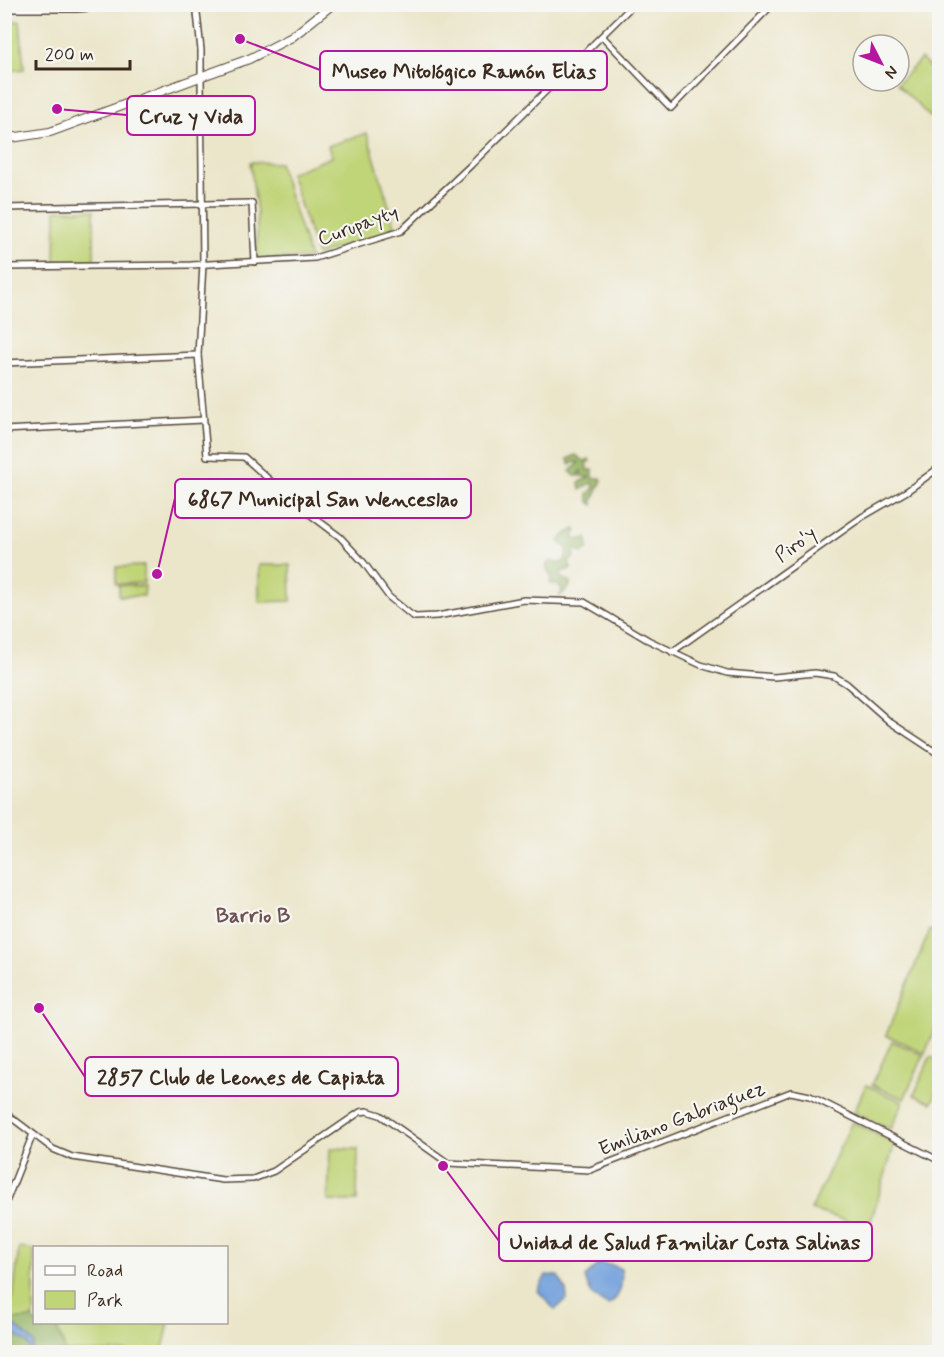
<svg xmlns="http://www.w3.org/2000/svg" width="944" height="1357" viewBox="0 0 944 1357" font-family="Mynerve,sans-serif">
<rect width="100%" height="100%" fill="#f6f6f2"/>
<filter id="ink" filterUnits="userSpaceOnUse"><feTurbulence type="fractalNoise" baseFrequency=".0167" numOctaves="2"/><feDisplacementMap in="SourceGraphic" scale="12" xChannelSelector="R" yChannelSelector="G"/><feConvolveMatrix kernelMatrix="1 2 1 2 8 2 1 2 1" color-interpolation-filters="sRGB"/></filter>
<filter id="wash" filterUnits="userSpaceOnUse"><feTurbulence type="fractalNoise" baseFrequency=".008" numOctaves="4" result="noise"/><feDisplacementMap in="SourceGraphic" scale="24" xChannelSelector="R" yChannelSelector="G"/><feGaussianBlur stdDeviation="1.35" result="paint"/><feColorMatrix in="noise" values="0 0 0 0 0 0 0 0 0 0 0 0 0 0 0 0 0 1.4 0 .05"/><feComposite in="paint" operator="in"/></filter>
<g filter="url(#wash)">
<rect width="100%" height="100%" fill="#ebe6ca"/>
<g fill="#c0d478" stroke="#7e7f4b" stroke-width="1.5">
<polygon points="20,21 24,69 5,71 5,22"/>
<polygon points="537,48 541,50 551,61 536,75 523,61"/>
<polygon points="921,59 939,77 939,108 930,117 897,84"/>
<polygon points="367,133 396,229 317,255 290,173 332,157 328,146"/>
<polygon points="250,162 279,163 310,258 257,259 257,213"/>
<polygon points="56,210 94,210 94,261 55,262"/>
<polygon points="259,565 290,565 291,601 259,602"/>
<polygon points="144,566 144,583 116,584 116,567"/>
<polygon points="119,585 145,586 144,596 119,596"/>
<polygon points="930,930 939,934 939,1019 925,1053 886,1035"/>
<polygon points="892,1041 924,1055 904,1099 872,1085"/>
<polygon points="930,1057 940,1061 939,1085 932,1103 914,1095"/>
<polygon points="866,1085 903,1102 891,1129 854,1112"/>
<polygon points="852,1122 895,1143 869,1227 811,1210"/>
<polygon points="330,1148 358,1149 357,1201 328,1201"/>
<polygon points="19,1248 34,1250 34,1322 169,1323 162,1352 5,1352 4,1300 13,1298"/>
</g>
<g fill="#98b668" stroke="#6a7043" stroke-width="1.5">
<polygon points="576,455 584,461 589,459 590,461 586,464 588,471 593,470 593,478 601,478 602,480 593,500 593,505 589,502 588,494 593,489 594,484 591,483 580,490 579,483 589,477 580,476 582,471 580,471 578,476 575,476 570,471 579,463 576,462 569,464 568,459"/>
<path d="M 575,529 L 577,531 L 573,538 L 578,540 L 587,538 L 588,549 L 582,553 L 576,550 L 573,551 L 575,556 L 569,562 L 571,569 L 561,572 L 560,575 L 563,579 L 570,581 L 570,586 L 559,597 L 562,591 L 560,586 L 550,583 L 552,578 C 549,572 543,565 550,561 L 557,563 L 564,562 L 568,550 L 559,541 L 564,535 Z"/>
<polygon points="34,1318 34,1322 55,1323 66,1352 5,1352 5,1320"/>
</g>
<g fill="#73a1dc" stroke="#57667d" stroke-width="1.5">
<path d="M 599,1264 L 612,1265 L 621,1269 C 623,1282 621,1298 608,1305 C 592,1297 590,1294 585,1277 Z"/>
<polygon points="546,1275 558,1276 566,1289 567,1299 555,1310 538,1291"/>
<path d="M 5,1321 C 14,1324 27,1335 34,1343 L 32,1352 L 28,1352 L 30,1349 L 27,1343 L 5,1328 Z"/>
</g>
</g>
<g filter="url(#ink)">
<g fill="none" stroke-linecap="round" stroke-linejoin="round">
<defs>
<g id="secondary">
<polyline points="196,4 201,50 201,73"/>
<polyline points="4,9 77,9 132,4"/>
<polyline points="602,36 671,108 773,4"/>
<polyline points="201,77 203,264 198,355 207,456 244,457 295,503 340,537 364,563 389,597 410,614 415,617 437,616 524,600 584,602 648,640 701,665 727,673 774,677 815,673 834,676 847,684 890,722 940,755"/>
<polyline points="4,208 252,203 255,262"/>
<polyline points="4,267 191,265 315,258 401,231 471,165 634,4"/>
<polyline points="4,363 198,355"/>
<polyline points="4,430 203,420"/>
<polyline points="672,652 862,517 907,491 940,467"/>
<polyline points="4,1112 53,1149 72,1157 223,1180 253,1179 274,1171 360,1112 367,1111 380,1115 448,1163 590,1170 791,1092 810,1096 940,1161"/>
<polyline points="4,1207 33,1134"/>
</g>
<polyline id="highway" points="4,139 50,132 249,59 292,37 333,4"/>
</defs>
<use href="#secondary" stroke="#554638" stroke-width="8"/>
<use href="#highway" stroke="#554638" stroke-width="10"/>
<use href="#secondary" stroke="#fff" stroke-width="5"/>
<use href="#highway" stroke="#fff" stroke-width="8"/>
</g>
</g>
<g text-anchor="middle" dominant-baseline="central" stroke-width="4.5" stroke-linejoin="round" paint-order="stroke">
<g font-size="20" fill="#3b2a1e" stroke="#f6f6f2">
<text transform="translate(358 226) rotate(-20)">Curupayty</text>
<text transform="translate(796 545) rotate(-36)">Piro'y</text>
<text transform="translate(682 1119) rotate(-21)">Emiliano Gabriaguez</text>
</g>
<g font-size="21" font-weight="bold" fill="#705453" stroke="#f6f6f2">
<text x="253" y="916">Barrio B</text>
</g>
</g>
<path fill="none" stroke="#b5179e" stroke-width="2" d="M240 39L320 70M57 109L127 115M157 574L175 498M39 1008L85 1077M443 1166L499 1241"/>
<g fill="#b5179e" stroke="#f6f6f2" stroke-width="2">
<circle cx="240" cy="39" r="6"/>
<circle cx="57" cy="109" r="6"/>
<circle cx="157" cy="574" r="6"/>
<circle cx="39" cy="1008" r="6"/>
<circle cx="443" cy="1166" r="6"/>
</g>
<g fill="#f6f6f2" stroke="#b5179e" stroke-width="2">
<rect x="320" y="51" width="287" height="39" rx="6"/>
<rect x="127" y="96" width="128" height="39" rx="6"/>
<rect x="175" y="479" width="296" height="39" rx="6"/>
<rect x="85" y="1057" width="313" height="39" rx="6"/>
<rect x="499" y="1222" width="373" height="39" rx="6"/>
</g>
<g font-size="21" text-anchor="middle" font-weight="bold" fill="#3b2a1e">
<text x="464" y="78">Museo Mitológico Ramón Elias</text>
<text x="191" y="123">Cruz y Vida</text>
<text x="323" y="506">6867 Municipal San Wenceslao</text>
<text x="241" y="1084">2857 Club de Leones de Capiata</text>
<text x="685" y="1249">Unidad de Salud Familiar Costa Salinas</text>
</g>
<rect width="944" height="1357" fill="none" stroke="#f6f6f2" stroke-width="24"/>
<rect x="33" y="1246" width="195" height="78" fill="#f6f6f2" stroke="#aba49d" stroke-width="1.5"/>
<rect x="45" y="1266" width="30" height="9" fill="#ffffff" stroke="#aba49d" stroke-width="1.5"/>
<text x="87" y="1276" font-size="18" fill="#3b2a1e">Road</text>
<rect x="45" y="1291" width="30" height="18" fill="#c0d478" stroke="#aba49d" stroke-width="1.5"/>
<text x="87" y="1306" font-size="18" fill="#3b2a1e">Park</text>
<g transform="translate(881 63) rotate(132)"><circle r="28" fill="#f6f6f2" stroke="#aba49d" stroke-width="1.5"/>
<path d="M0-4.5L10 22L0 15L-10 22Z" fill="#b5179e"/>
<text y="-9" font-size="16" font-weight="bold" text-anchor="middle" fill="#3b2a1e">N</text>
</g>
<path d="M36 60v9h94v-9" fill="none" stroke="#3b2a1e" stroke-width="3"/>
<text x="45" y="60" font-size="18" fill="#3b2a1e" stroke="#f6f6f2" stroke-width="4.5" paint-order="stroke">200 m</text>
</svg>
